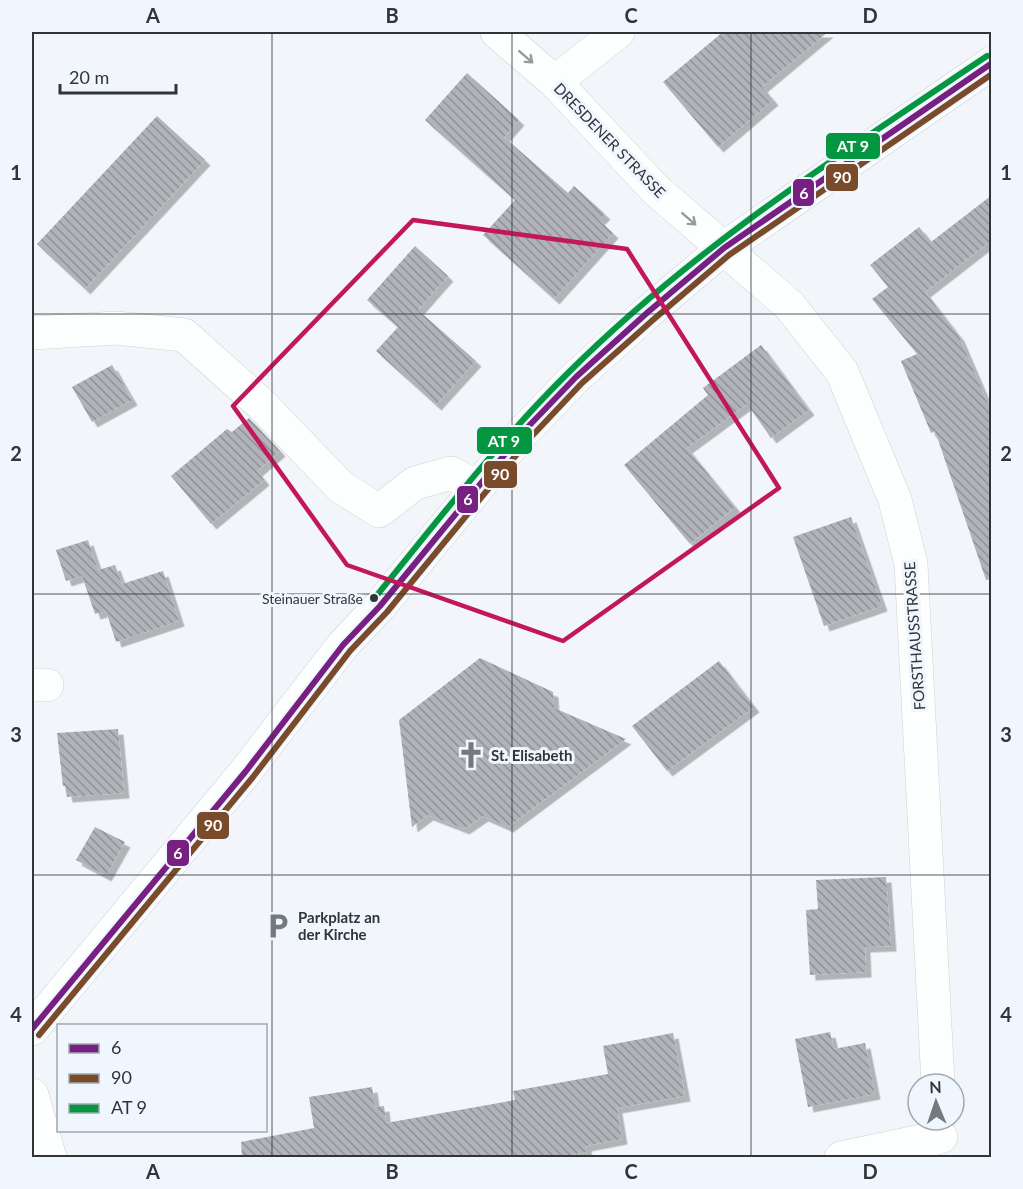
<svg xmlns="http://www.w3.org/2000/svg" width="1023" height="1189" viewBox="0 0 1023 1189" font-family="Lato,sans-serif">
<defs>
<pattern id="building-back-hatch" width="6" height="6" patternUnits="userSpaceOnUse" patternTransform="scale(1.5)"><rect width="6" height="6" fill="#b2b2b9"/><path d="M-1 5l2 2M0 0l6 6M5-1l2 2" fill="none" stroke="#919297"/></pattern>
<filter id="shadow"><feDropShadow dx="5.5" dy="5.5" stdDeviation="0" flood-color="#0004"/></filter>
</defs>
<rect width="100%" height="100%" fill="#f2f6fa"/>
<g fill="url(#building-back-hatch)" filter="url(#shadow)">
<polygon points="723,32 828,32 762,87 773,100 718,147 663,82"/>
<polygon points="467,73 519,120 504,137 568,193 574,186 605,214 599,220 613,233 554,299 483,235 515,200 425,120"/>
<polygon points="157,116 205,160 85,289 37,244"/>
<polygon points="992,195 992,240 925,292 959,336 992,413 992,579 986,580 935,431 931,433 901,361 917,354 872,299 888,287 870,265 919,227 931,242"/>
<polygon points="415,246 448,276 418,310 476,361 436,405 376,351 398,327 367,300"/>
<polygon points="761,345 809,410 771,438 747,404 687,448 735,507 690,544 624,465 708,395 703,388"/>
<polygon points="112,365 132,400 92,422 72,387"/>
<polygon points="249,418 280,451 257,471 264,480 211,524 171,476 227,429 232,432"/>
<polygon points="851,517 882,606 824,626 793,537"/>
<polygon points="88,540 98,570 115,565 122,584 163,571 179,621 116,642 106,611 95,614 82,576 66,581 56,550"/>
<polygon points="480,658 553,692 554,708 626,739 508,827 483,816 464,829 428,815 412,827 399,720"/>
<polygon points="719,661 754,707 667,771 632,726"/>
<polygon points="118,729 124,793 67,797 65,786 63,786 57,733"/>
<polygon points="95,827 125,842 106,876 76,860"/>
<polygon points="886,877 891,946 865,947 866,972 810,975 806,910 818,909 816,880"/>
<polygon points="830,1032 834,1049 865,1043 875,1094 808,1107 795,1039"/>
<polygon points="673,1033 685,1096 617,1108 622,1139 586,1146 587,1152 552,1158 242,1158 241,1142 314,1128 309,1097 372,1087 375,1107 384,1106 386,1123 515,1100 513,1091 608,1074 603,1046"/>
</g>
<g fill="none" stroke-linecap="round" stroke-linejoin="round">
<defs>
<g id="minor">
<polyline points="497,32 555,82 655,189 789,305 842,372 895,500 911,564 938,1084"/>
<polyline points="555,82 618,32"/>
<polyline points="32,333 116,328 184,335 261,404 341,487 379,511 415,483 451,473 476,487"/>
<polyline points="32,685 47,685"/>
<polyline points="32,1095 50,1158"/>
<polyline points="841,1158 941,1137"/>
</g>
<polyline id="major" points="32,1029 246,771 343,645 380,606 524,431 576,377 648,312 724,248 992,63"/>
</defs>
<use href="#minor" stroke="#ced2d5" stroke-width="34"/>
<use href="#major" stroke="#ced2d5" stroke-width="34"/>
<use href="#minor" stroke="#fdfefe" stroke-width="33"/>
<use href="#major" stroke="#fdfefe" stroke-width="33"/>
<defs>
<polyline id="bus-1" points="32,1029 246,771 343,645 380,606 524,431 576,377 648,312 724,248 992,63"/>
<polyline id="bus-2" points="39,1035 253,777 350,651 387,612 531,437 582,383 654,319 729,255 992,74"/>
<path id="bus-3" d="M 373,600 C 436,523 497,443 568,373 C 692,249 842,153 987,56"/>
</defs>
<use href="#bus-1" stroke="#eff6fe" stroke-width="10"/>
<use href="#bus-2" stroke="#eff6fe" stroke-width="10"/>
<use href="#bus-3" stroke="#eff6fe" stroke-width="10"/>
<use href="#bus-1" stroke="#772081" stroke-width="6"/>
<use href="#bus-2" stroke="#7a4b2a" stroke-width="6"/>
<use href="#bus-3" stroke="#059641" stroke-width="6"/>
</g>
<defs><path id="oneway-shaft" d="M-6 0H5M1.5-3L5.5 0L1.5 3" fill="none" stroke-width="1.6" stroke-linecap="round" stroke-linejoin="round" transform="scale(1.5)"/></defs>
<g stroke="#97999b">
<use href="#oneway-shaft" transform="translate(526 57) rotate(41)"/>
<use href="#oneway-shaft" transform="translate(689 219) rotate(41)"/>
</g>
<path fill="none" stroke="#c2185b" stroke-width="4.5" stroke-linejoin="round" d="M 413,220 L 627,249 L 779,488 L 563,641 L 347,565 L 233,406 Z"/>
<path fill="none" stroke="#313438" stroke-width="1.5" stroke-opacity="0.55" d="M 272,32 L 272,1158M 512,32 L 512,1158M 751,32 L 751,1158M 32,314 L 992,314M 32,594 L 992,594M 32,875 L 992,875"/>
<defs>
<symbol id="church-bare" viewBox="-9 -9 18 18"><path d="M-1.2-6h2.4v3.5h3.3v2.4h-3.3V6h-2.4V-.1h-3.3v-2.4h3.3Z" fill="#75787c" stroke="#eff6fe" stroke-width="2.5" paint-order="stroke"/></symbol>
<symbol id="parking-bare" viewBox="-9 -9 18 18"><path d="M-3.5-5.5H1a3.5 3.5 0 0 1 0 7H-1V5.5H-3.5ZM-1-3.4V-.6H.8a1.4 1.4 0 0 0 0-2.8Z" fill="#75787c" stroke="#eff6fe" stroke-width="2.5" paint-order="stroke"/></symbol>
</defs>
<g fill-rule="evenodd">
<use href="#church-bare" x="452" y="736" width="38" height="38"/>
<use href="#parking-bare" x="259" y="907" width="38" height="38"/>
</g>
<circle fill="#313438" stroke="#eff6fe" stroke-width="2" cx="374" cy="598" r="5"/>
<g text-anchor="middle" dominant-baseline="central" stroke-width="6" stroke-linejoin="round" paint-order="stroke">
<g font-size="14" fill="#313438" stroke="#eff6fe" text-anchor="end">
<text x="363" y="598">Steinauer Straße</text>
</g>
<g font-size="15" fill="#313438" stroke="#eff6fe">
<text transform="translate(610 140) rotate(46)">DRESDENER STRASSE</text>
<text transform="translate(914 636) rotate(-94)">FORSTHAUSSTRASSE</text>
</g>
<g font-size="15" font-weight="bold" fill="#313438" stroke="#eff6fe" text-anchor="start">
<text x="491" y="755">St. Elisabeth</text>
<text x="298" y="917">Parkplatz an<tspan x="298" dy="17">der Kirche</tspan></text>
</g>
</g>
<g stroke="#eff6fe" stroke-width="2">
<rect x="825" y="132" width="56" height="28" rx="6" fill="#059641"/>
<rect x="825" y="163" width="34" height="29" rx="6" fill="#7a4b2a"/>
<rect x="792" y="178" width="23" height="29" rx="6" fill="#772081"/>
<rect x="476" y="426" width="57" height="29" rx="6" fill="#059641"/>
<rect x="483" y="460" width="35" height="29" rx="6" fill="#7a4b2a"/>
<rect x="456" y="485" width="23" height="29" rx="6" fill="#772081"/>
<rect x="196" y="811" width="34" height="29" rx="6" fill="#7a4b2a"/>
<rect x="166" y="839" width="24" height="28" rx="6" fill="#772081"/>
</g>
<g font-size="16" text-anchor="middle" font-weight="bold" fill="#fff">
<text x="853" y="152">AT 9</text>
<text x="842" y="183">90</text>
<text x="804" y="199">6</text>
<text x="504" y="447">AT 9</text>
<text x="500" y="480">90</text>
<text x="468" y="505">6</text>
<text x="213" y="831">90</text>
<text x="178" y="859">6</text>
</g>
<rect width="1023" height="1189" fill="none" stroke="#eff6fe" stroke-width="66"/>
<rect x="57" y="1024" width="210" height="108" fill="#eff6fe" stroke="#a3a8af" stroke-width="1.5"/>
<rect x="69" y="1044" width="30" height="9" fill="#772081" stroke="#a3a8af" stroke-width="1.5"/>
<text x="111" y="1054" font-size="18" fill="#313438">6</text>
<rect x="69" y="1074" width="30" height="9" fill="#7a4b2a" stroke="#a3a8af" stroke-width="1.5"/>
<text x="111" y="1084" font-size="18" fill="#313438">90</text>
<rect x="69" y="1104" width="30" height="9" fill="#059641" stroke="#a3a8af" stroke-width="1.5"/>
<text x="111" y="1114" font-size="18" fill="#313438">AT 9</text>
<g transform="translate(936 1102) rotate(358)"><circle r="28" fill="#eff6fe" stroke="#a3a8af" stroke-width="1.5"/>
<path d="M0-4.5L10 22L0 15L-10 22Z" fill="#75787c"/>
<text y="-9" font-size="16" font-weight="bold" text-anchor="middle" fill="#313438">N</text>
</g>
<path d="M60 84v9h116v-9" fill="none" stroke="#313438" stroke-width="3"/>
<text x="69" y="84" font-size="18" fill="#313438" stroke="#eff6fe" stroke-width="4.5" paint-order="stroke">20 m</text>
<rect x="33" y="33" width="957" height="1123" fill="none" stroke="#313438" stroke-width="2"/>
<g font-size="20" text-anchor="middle" font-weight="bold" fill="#313438">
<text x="153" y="23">A</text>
<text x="392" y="23">B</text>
<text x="631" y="23">C</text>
<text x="870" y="23">D</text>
<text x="16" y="180">1</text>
<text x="1006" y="180">1</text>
<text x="16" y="461">2</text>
<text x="1006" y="461">2</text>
<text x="16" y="742">3</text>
<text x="1006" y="742">3</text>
<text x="16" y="1022">4</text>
<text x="1006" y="1022">4</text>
<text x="153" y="1179">A</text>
<text x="392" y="1179">B</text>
<text x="631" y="1179">C</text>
<text x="870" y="1179">D</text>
</g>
</svg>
